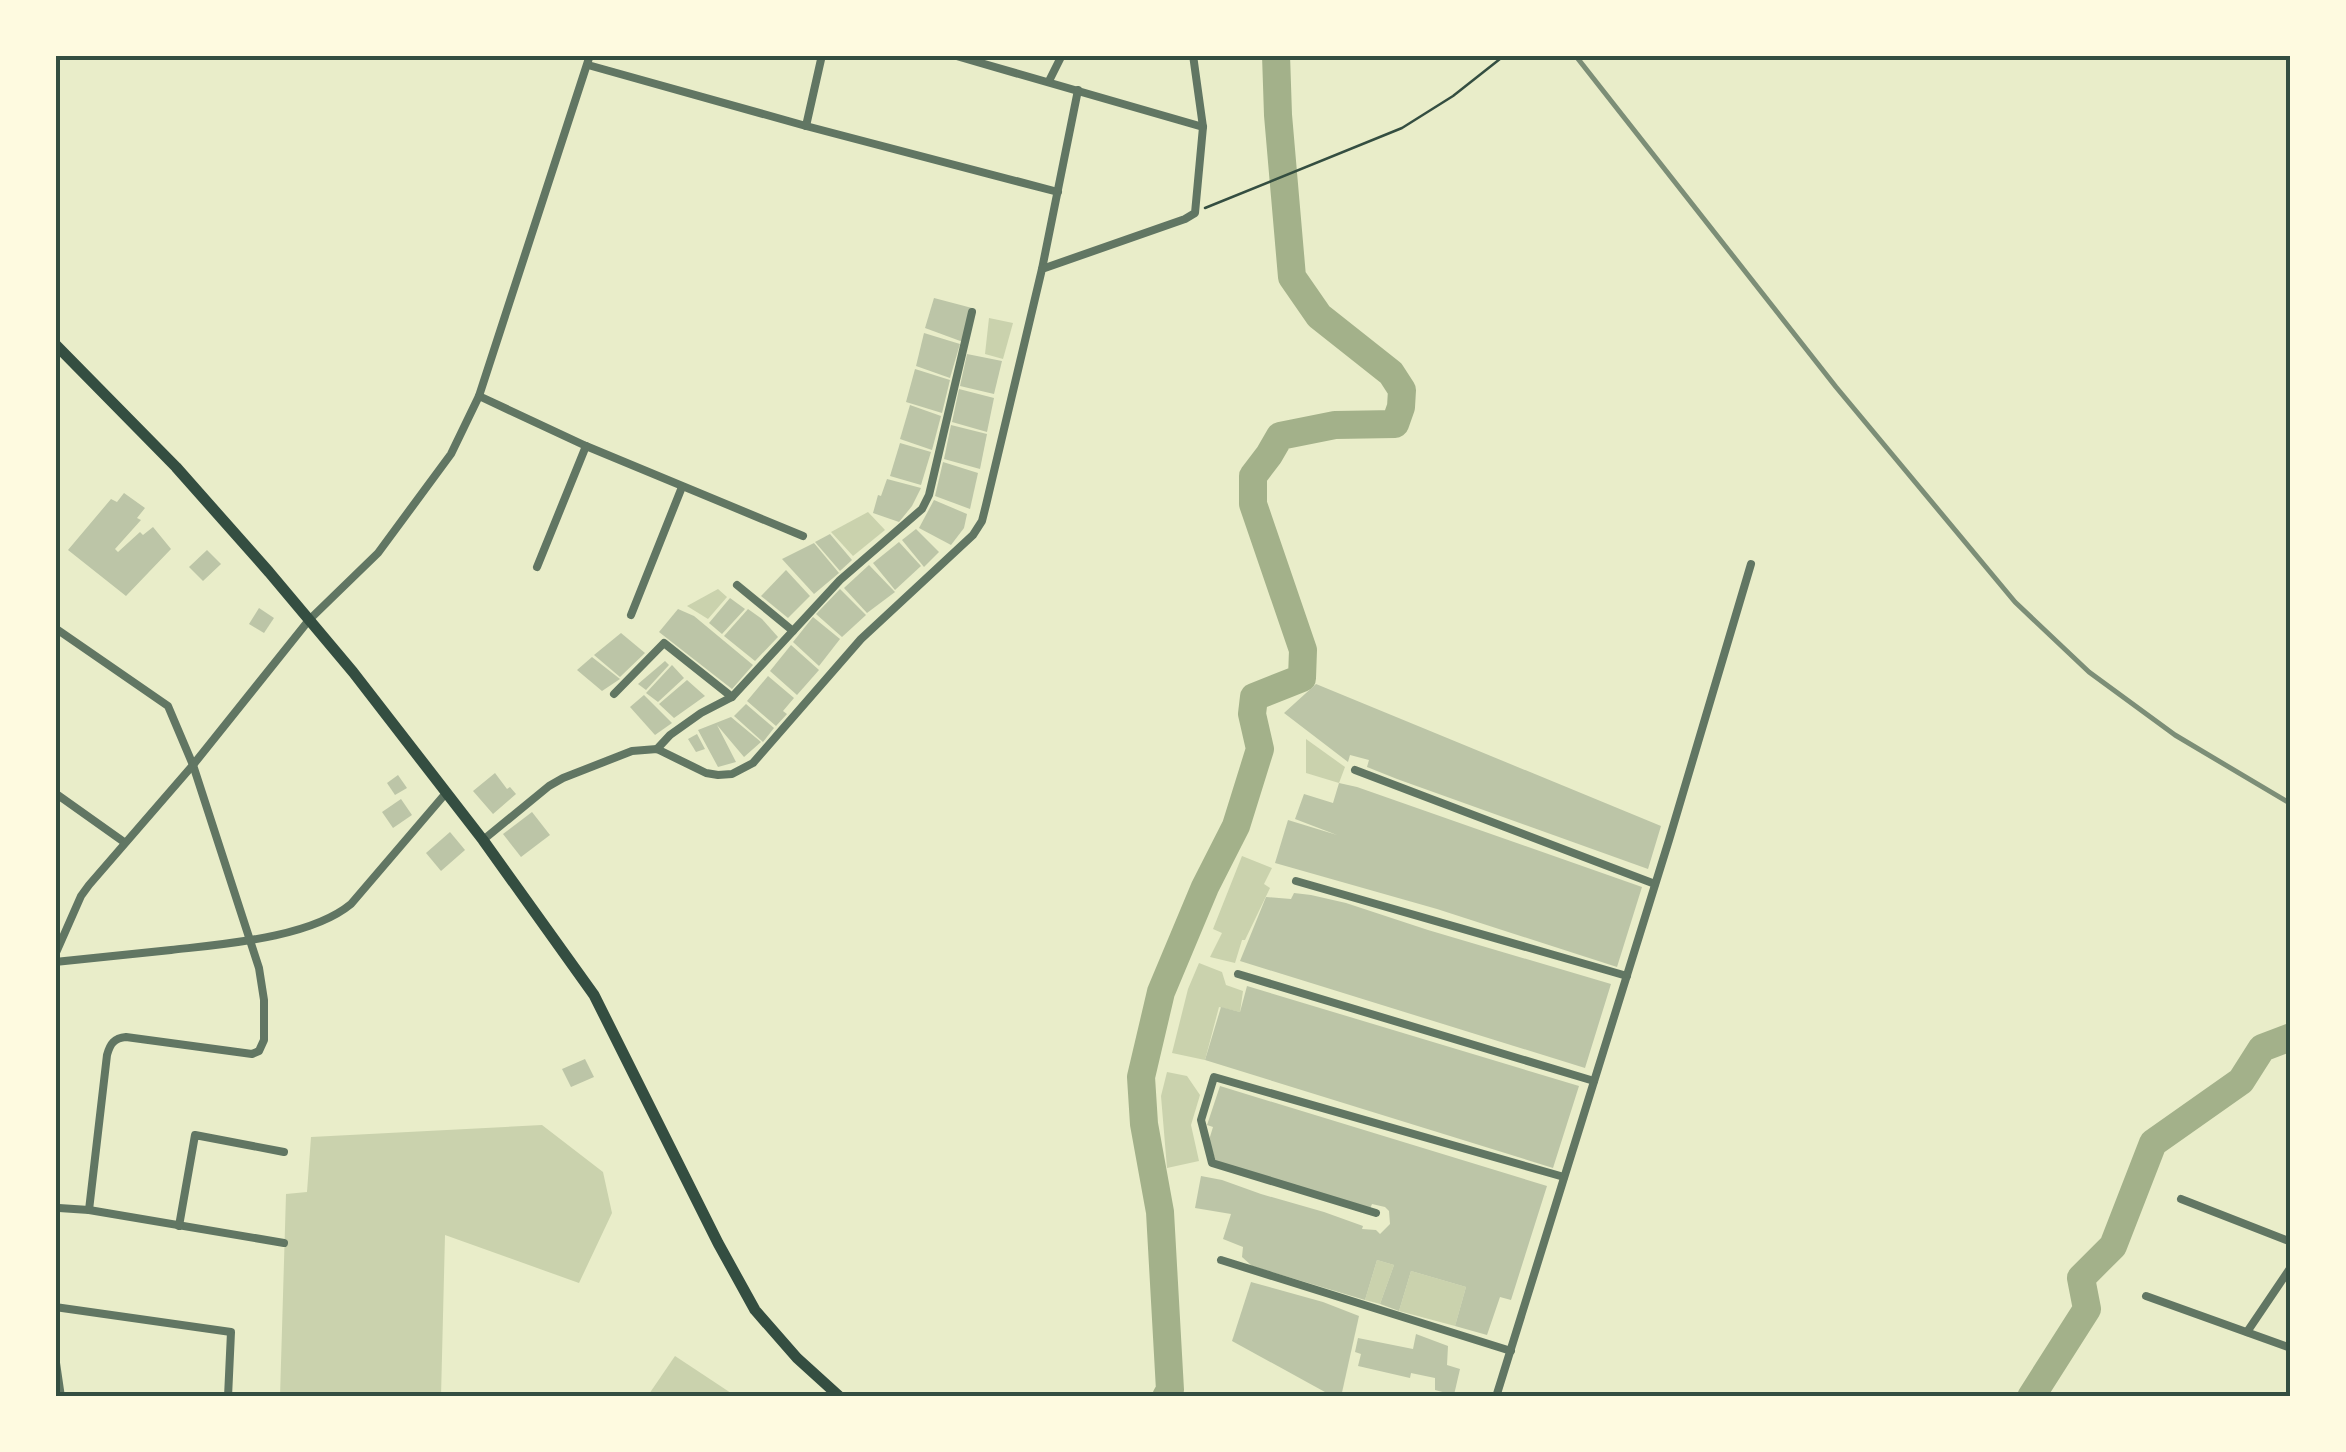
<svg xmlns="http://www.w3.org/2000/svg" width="2346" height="1452" viewBox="0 0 2346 1452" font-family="'PT Serif',serif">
<rect width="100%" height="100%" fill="#e9edc9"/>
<g fill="#cad2ad">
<polygon points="989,318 1013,323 1003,359 985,354"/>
<polygon points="868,512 885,530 853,556 831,532"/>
<polygon points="718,589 727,597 708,619 687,606"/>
<polygon points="1306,739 1345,767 1339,783 1306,773"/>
<polygon points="1242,856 1272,868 1264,884 1270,888 1245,940 1242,940 1235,963 1210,957 1222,933 1213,929"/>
<polygon points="1199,963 1222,972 1226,985 1243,991 1240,1012 1219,1007 1205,1060 1172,1053 1188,989"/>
<polygon points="1167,1072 1187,1076 1200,1095 1191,1125 1199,1161 1167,1168 1161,1096"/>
<polygon points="542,1125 603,1172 612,1213 579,1283 445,1235 441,1397 280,1397 286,1194 307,1192 311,1137"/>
<polygon points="1377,1260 1394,1265 1380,1304 1365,1300"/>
<polygon points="1411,1271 1466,1287 1455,1326 1399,1311"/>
<polygon points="675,1356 737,1397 647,1397"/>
</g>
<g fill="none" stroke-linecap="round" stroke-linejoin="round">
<g stroke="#a3b18a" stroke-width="28">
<polyline points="1166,1397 1170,1390 1160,1212 1144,1124 1141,1077 1161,992 1205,887 1236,826 1260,749 1252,714 1254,697 1302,678 1303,650 1253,504 1253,476 1269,455 1280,436 1335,425 1395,424 1401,407 1402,390 1391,373 1319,316 1292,277 1278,115 1276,55"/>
<polyline points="2031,1397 2087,1309 2081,1278 2113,1246 2153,1143 2241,1081 2262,1048 2291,1037"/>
</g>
</g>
<g fill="#bcc5a7">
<polygon points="934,298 972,308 963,342 925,328"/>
<polygon points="924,333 960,344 950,378 916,366"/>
<polygon points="967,354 1002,361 994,394 960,386"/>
<polygon points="915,369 950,380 942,413 906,402"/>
<polygon points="959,389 994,398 987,432 952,422"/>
<polygon points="910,405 941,416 932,450 900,439"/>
<polygon points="951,425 987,434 980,469 944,459"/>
<polygon points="900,443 931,452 921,485 890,476"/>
<polygon points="943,462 978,473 970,509 935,496"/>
<polygon points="887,479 921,488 912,506 899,522 873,513 878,495 881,496"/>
<polygon points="124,493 145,508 137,518 141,520 115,549 118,552 140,532 143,535 153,527 171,549 126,596 68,550 111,499 117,502"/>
<polygon points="934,500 967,514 964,528 951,545 919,528"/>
<polygon points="916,529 939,552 924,567 902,540"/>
<polygon points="830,534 852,560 840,571 815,542"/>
<polygon points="899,542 921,566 895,590 873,563"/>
<polygon points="814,543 839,573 814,594 782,559"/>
<polygon points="207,550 221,564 203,581 189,567"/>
<polygon points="869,565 895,592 867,613 844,588"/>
<polygon points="786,570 810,596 788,618 761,596"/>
<polygon points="840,589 866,615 842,637 816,614"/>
<polygon points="730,598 745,609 722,634 709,623"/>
<polygon points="259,608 274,618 264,633 249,624"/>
<polygon points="678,609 694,616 753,665 732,689 659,632"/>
<polygon points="748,609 762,619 778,637 755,661 724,636"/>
<polygon points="813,617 840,639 819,666 793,642"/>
<polygon points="621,633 645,653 620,677 594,655"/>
<polygon points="791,645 819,670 797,695 770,671"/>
<polygon points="592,657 620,679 602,691 577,670"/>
<polygon points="665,661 669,665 646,690 638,684"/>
<polygon points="672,665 684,678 658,702 646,693"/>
<polygon points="768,676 794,698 783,711 787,714 776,726 747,701"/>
<polygon points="687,680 705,696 674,718 659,704"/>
<polygon points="1316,684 1661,826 1648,869 1397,779 1367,767 1369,760 1350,755 1348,762 1284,713"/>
<polygon points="644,695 672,723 655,735 630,707"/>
<polygon points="746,704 774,728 763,742 734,716"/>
<polygon points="731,717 761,742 744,757 717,725 736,762 718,767 698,730"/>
<polygon points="697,734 705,749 696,752 688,739"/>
<polygon points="495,773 507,789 510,787 516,794 493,814 473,791"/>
<polygon points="398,775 407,788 395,795 387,783"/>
<polygon points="1339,783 1357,787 1642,887 1617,967 1437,909 1275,863 1288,820 1337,835 1295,819 1304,794 1333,803"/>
<polygon points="401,799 412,815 393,828 382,812"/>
<polygon points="532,812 550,835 521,857 503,834"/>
<polygon points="450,832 465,850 441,871 426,853"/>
<polygon points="1294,893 1311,895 1346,903 1428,930 1611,984 1585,1068 1240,961 1266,897 1291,899"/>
<polygon points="1247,986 1579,1086 1553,1168 1205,1060 1221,1007 1240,1012"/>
<polygon points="585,1059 594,1077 571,1087 562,1069"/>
<polygon points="1220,1086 1547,1186 1511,1300 1500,1297 1487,1335 1455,1326 1466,1287 1411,1271 1399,1311 1380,1304 1394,1265 1377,1260 1365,1300 1252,1266 1242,1257 1243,1247 1223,1239 1231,1214 1195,1208 1201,1176 1222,1180 1261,1194 1324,1212 1363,1226 1362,1229 1376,1230 1380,1234 1390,1224 1389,1211 1385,1207 1372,1204 1369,1211 1216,1162 1209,1140 1213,1127 1207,1125"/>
<polygon points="1251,1282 1323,1302 1359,1316 1341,1397 1334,1397 1232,1341"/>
<polygon points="1416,1334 1448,1346 1447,1365 1460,1369 1454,1395 1435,1390 1435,1378 1411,1373 1410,1378 1358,1366 1361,1354 1355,1352 1358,1338 1413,1349"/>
</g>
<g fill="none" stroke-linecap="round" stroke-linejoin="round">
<polyline stroke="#344e41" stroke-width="2.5" points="1205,208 1402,128 1453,96 1505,55"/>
<g stroke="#617663" stroke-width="8">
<polyline points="953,55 1203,127"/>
<polyline points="588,65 806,126 1058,192"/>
<polyline points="1049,81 1062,55"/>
<polyline points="806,126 822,55"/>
<polyline points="1042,269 1078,90"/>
<polyline points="479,396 586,446 803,536"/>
<polyline points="537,567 586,446"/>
<polyline points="737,585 793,631"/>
<polyline points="631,615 682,487"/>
<path d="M 55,628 L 168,706 L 193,765 L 259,968 L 264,1000 L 264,1040 L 259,1051 L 252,1054 L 126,1037 C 114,1038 110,1044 107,1055 L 89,1210"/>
<polyline points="614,694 664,643 732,697"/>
<polyline points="657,749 670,735 701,713 732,697 840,580 922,509 929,495 972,312"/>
<polyline points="1355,770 1655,884"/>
<polyline points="55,793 124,842"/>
<polyline points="483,840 549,786 563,778 632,751 657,749 706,773 718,775 732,774 753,763 861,639 973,535 982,521 986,505 1042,269 1185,219 1195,213 1203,127 1193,55"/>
<polyline points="1296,881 1627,976"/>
<polyline points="55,955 81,896 89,885 193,765 309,620 378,553 451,454 479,396 590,55"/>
<path d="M 55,962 C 94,958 133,954 171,950 C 223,944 310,938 351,904 L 446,793"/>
<polyline points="1238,974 1594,1081"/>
<polyline points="2181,1199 2291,1242"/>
<polyline points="59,1208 89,1210 284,1243"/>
<polyline points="1376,1213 1212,1163 1201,1120 1214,1077 1564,1177"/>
<polyline points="179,1226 195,1135 284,1152"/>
<polyline points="1221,1260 1511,1351"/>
<polyline points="2146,1296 2291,1348"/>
<polyline points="55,1307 231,1332 228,1397"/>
<polyline points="2247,1332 2291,1267"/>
<polyline points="55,1356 61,1397"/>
<polyline points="1496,1397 1669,840 1751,564"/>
</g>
<polyline stroke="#344e41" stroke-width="11" points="55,344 176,467 269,572 353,672 483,840 594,995 718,1243 755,1310 797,1358 840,1397"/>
<polyline stroke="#7c8e77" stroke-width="5" points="1575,55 1836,387 2015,602 2089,672 2175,735 2291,804"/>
</g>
<rect width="2346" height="1452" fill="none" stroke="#fefae0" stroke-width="115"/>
<rect x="58" y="58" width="2230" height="1336" fill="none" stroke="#344e41" stroke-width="4"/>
</svg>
